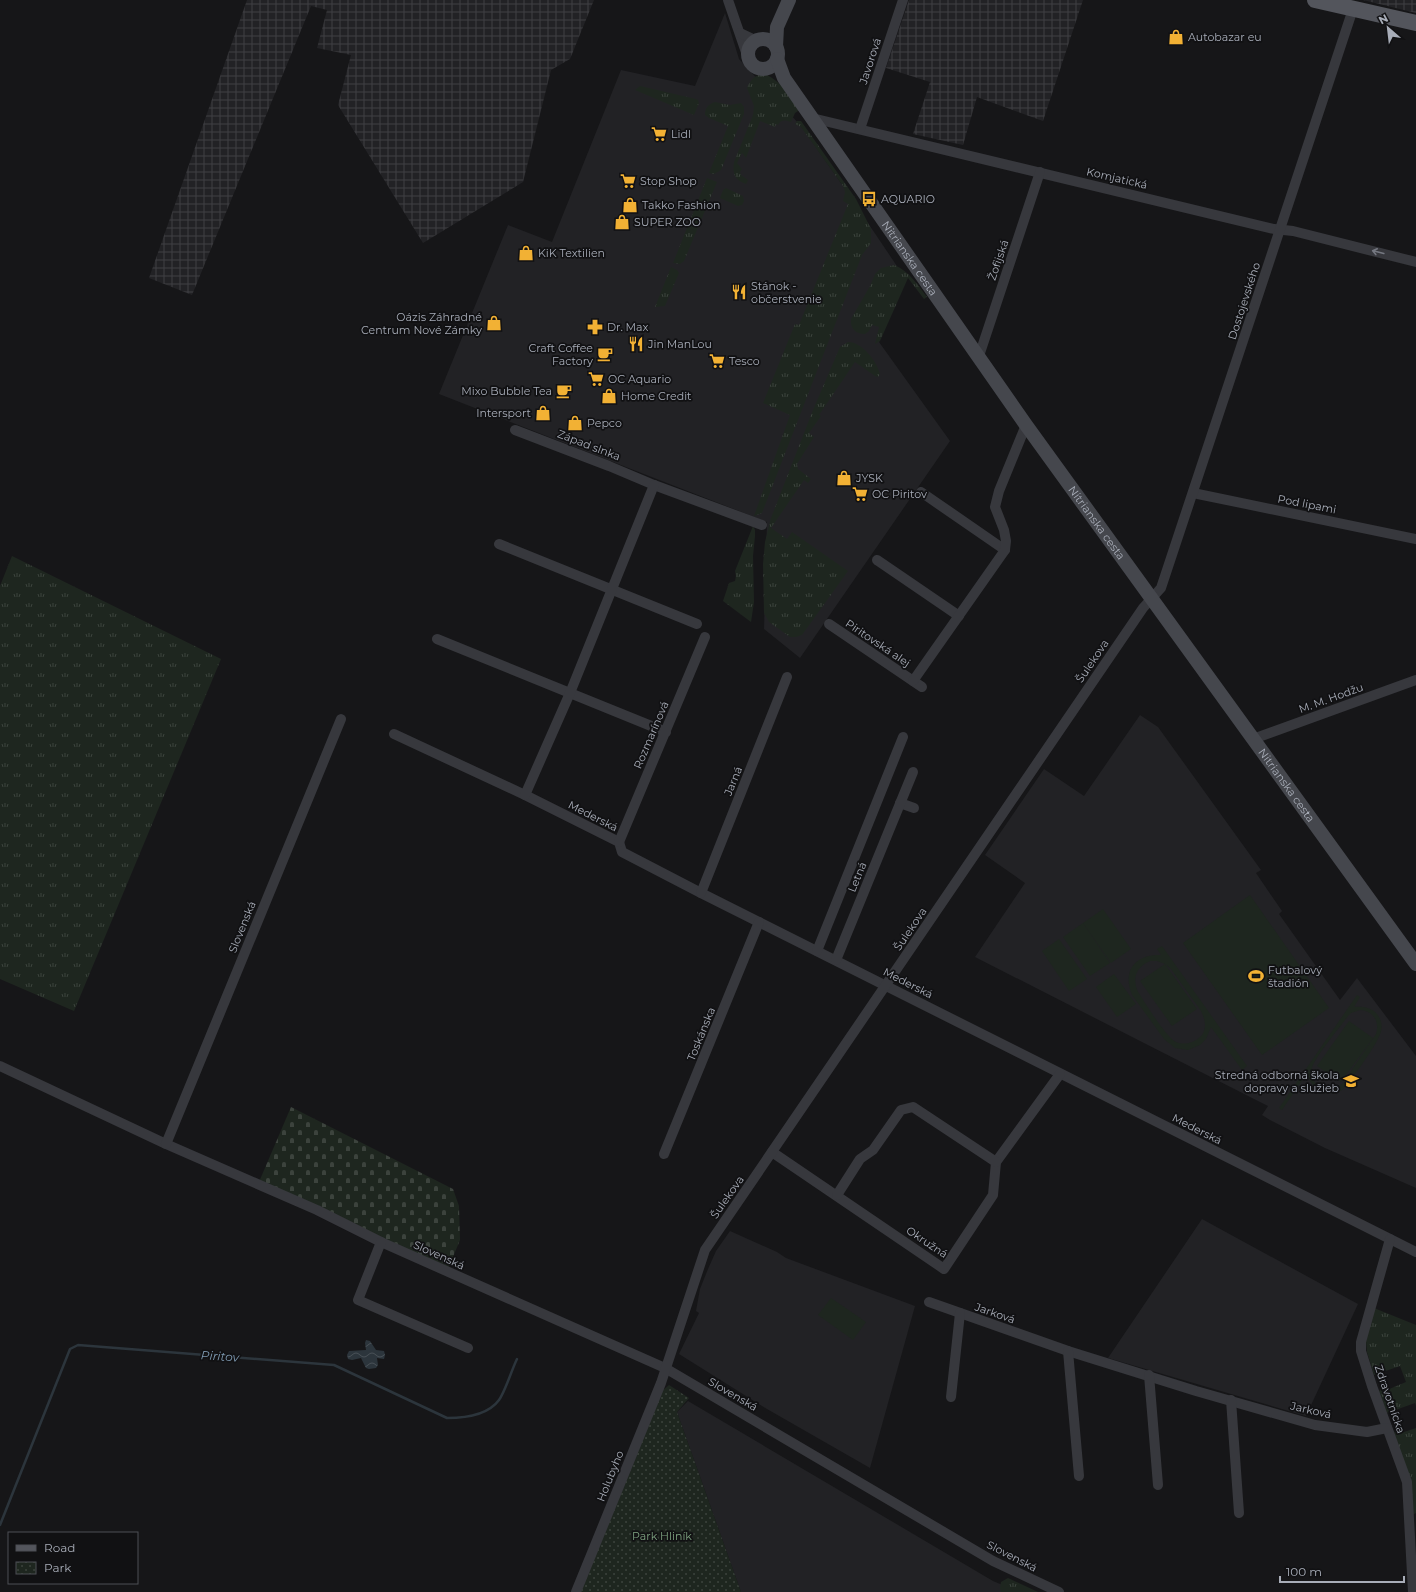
<svg xmlns="http://www.w3.org/2000/svg" width="1416" height="1592" viewBox="0 0 1416 1592" font-family="Montserrat,sans-serif">
<defs>
<pattern id="industrial-grid" width="8" height="8" patternUnits="userSpaceOnUse"><rect width="8" height="8" fill="#222225"/><path d="M0 4h8M4 0v8" fill="none" stroke="#3f3f43"/></pattern>
<pattern id="grass-tufts" width="24" height="20" patternUnits="userSpaceOnUse"><rect width="24" height="20" fill="#1e261f"/><path d="M3 7l-1-3M5 7V3M7 7l1-3M15 17l-1-3M17 17v-4M19 17l1-3" fill="none" stroke="#3c433d"/></pattern>
<pattern id="cemetery-stones" width="16" height="16" patternUnits="userSpaceOnUse"><rect width="16" height="16" fill="#1e261f"/><path d="M2 7V4a2 2 0 0 1 4 0v3zM10 15v-3a2 2 0 0 1 4 0v3z" fill="#3c433d"/></pattern>
<pattern id="park-dots" width="8" height="8" patternUnits="userSpaceOnUse"><rect width="8" height="8" fill="#1e261f"/><path d="M2 2h.1M6 6h.1" fill="none" stroke="#3c433d" stroke-width="1.8" stroke-linecap="round"/></pattern>
<pattern id="water-waves" width="16" height="10" patternUnits="userSpaceOnUse"><rect width="16" height="10" fill="#2c353c"/><path d="M0 5q4-4 8 0t8 0" fill="none" stroke="#485056"/></pattern>
</defs>
<rect width="100%" height="100%" fill="#161618"/>
<g fill="#222225">
<polygon points="725,13 739,59 801,126 843,186 905,278 879,342 950,441 800,658 764,629 767,522 439,394 508,225 552,242 621,70 695,86"/>
<polygon points="1140,715 1158,727 1261,870 1256,873 1282,911 1279,914 1340,1000 1357,978 1416,1056 1416,1188 1325,1148 1270,1120 1262,1115 1268,1106 1254,1099 975,957 1025,883 985,855 1044,769 1084,796"/>
<polygon points="1202,1219 1358,1304 1306,1416 1108,1358"/>
<polygon points="730,1231 777,1252 786,1258 915,1306 870,1468 767,1409 679,1354 699,1313 696,1311 700,1289 708,1269 716,1251"/>
<polygon points="688,1401 993,1581 1019,1592 741,1592 677,1412"/>
</g>
<g fill="url(#industrial-grid)">
<polygon points="247,0 594,0 570,59 551,70 523,182 423,243 338,105 351,55 317,48 327,10 311,6 192,295 149,278"/>
<polygon points="909,0 1083,0 1043,121 977,97 963,145 913,134 930,82 886,68"/>
<polygon points="1363,0 1416,0 1416,13"/>
</g>
<g fill="url(#grass-tufts)">
<path d="M 765,74 C 782,82 790,95 801,109 L 795,113 L 791,122 C 785,120 781,119 778,125 L 776,124 L 775,127 L 760,121 L 746,158 L 742,153 L 737,163 L 742,169 L 740,172 L 741,175 L 748,180 L 746,184 C 735,180 732,174 734,162 L 753,115 L 754,106 L 747,88 C 751,79 755,75 765,74 Z"/>
<polygon points="640,86 696,99 698,100 699,103 694,115 635,90"/>
<path d="M 715,102 L 730,105 L 741,103 L 744,107 L 744,114 L 721,170 L 714,174 L 709,173 L 728,126 L 709,118 L 705,115 C 705,108 708,104 715,102 Z"/>
<polygon points="797,121 801,121 856,199 871,229 871,243 862,255 762,513 754,516 790,415 763,403 795,324 799,325 848,204 843,201 845,192 843,186 801,127 795,124"/>
<polygon points="707,178 717,182 684,261 680,264 673,263"/>
<polygon points="726,188 743,196 744,201 742,205 738,206 720,198 723,190"/>
<path d="M 894,265 C 909,271 917,284 927,297 L 924,299 L 908,278 L 880,341 L 875,344 L 879,327 L 872,325 L 869,331 L 865,334 C 856,334 850,329 851,319 L 870,286 L 875,274 L 881,268 Z"/>
<polygon points="671,267 677,270 679,273 665,306 655,307"/>
<path d="M 848,342 C 862,342 877,361 880,374 L 878,377 L 875,376 L 855,362 L 819,415 L 821,416 L 809,433 L 814,437 L 797,464 L 798,469 L 811,479 L 808,483 L 804,480 L 771,528 L 787,539 L 792,532 L 848,571 L 802,635 L 796,637 L 790,637 L 769,622 L 764,613 L 763,564 L 765,542 L 771,518 L 813,410 L 840,347 Z"/>
<polygon points="753,526 755,530 755,536 753,556 754,602 751,622 723,601 729,583 735,581 736,576 735,571"/>
<polygon points="12,556 221,659 74,1011 0,979 0,586"/>
<polygon points="1374,1308 1416,1325 1416,1406 1415,1403 1387,1413 1379,1392 1381,1387 1385,1385 1387,1390 1406,1382 1400,1366 1374,1375 1367,1352 1366,1341"/>
<polygon points="1399,1428 1401,1433 1416,1428 1416,1513 1412,1515 1394,1435 1395,1430"/>
<polygon points="1008,1578 1038,1592 1001,1592 1000,1588 1001,1582"/>
</g>
<polygon fill="url(#cemetery-stones)" points="291,1107 453,1189 459,1206 460,1240 448,1269 259,1182"/>
<polygon fill="url(#park-dots)" points="669,1385 689,1398 677,1412 741,1592 579,1592 661,1392"/>
<g fill="#1e261f" fill-rule="evenodd">
<polygon points="1250,895 1329,1008 1262,1055 1183,943"/>
<polygon points="1103,909 1131,949 1111,963 1083,923"/>
<polygon points="1083,923 1110,963 1090,976 1063,937"/>
<polygon points="1059,939 1087,979 1069,991 1042,951"/>
<path d="M 1162,946 L 1247,1066 L 1242,1070 L 1211,1027 L 1206,1039 L 1200,1045 L 1188,1050 L 1175,1048 L 1164,1039 L 1132,995 C 1122,971 1135,954 1161,955 L 1157,949 ZM 1150,961 L 1157,961 L 1165,964 L 1140,981 L 1172,1026 L 1197,1009 L 1165,964 L 1171,969 L 1201,1011 C 1205,1019 1207,1027 1202,1035 C 1196,1042 1185,1046 1176,1042 C 1165,1036 1146,1004 1138,992 C 1132,978 1136,967 1150,961 Z"/>
<polygon points="1114,974 1136,1004 1117,1017 1096,987"/>
<path d="M 1357,995 L 1360,997 L 1354,1007 C 1361,1006 1368,1007 1374,1011 C 1380,1016 1383,1024 1381,1031 C 1380,1041 1350,1082 1342,1090 C 1326,1099 1311,1090 1307,1073 L 1282,1110 L 1279,1108 ZM 1360,1010 C 1373,1011 1380,1021 1376,1034 L 1342,1084 L 1332,1090 C 1320,1090 1309,1081 1312,1068 C 1315,1057 1340,1027 1348,1016 L 1351,1013 Z"/>
<polygon points="1349,1021 1373,1038 1341,1082 1317,1066"/>
<polygon points="831,1298 866,1322 853,1340 818,1315"/>
</g>
<polygon fill="url(#water-waves)" points="366,1340 370,1341 376,1350 384,1351 385,1355 384,1359 377,1358 378,1365 376,1368 369,1369 366,1368 361,1358 352,1360 348,1359 347,1355 349,1351 366,1350 365,1343"/>
<g fill="none" stroke-linecap="round" stroke-linejoin="round">
<path stroke="#2c353c" stroke-width="2.5" d="M 0,1525 L 70,1349 L 78,1345 L 334,1365 L 447,1418 C 464,1418 488,1415 499,1400 C 505,1392 512,1369 517,1359"/>
<g stroke="#37383d" stroke-width="10">
<polyline points="728,0 747,55"/>
<polyline points="740,33 755,40"/>
<polyline points="812,118 1274,229 1293,231 1416,262"/>
<polyline points="860,129 903,0"/>
<polyline points="979,356 1040,172"/>
<polyline points="515,430 609,466 654,485 762,525"/>
<polyline points="921,492 1005,550"/>
<polyline points="1193,493 1416,539"/>
<polyline points="499,544 697,624"/>
<polyline points="877,560 959,616"/>
<polyline points="829,624 922,687"/>
<polyline points="437,639 666,732"/>
<polyline points="913,681 1005,550 1006,541 1004,530 995,507 999,491 1026,425"/>
<polyline points="394,734 525,795 619,842 622,852 701,893 1416,1252"/>
<polyline points="1253,739 1416,680"/>
<polyline points="525,795 570,693 654,485"/>
<polyline points="900,803 914,808"/>
<polyline points="619,842 705,637"/>
<polyline points="701,893 787,677"/>
<polyline points="817,951 903,737"/>
<polyline points="836,960 913,772"/>
<polyline points="0,1066 166,1144 317,1210 381,1242 665,1368 993,1561 1059,1592"/>
<polyline points="166,1144 341,719"/>
<polyline points="772,1152 944,1269 993,1195 996,1162 1060,1074"/>
<polyline points="664,1154 759,922"/>
<polyline points="837,1195 860,1159 873,1150 901,1110 913,1107 996,1162"/>
<polyline points="1390,1239 1361,1342 1361,1351 1372,1386 1407,1482 1413,1592"/>
<polyline points="381,1242 358,1300 468,1348"/>
<polyline points="929,1302 1068,1351 1196,1391 1315,1425 1367,1432 1387,1428"/>
<polyline points="1068,1351 1079,1476"/>
<polyline points="1149,1375 1158,1485"/>
<polyline points="951,1397 960,1313"/>
<polyline points="1231,1400 1239,1513"/>
<polyline points="576,1592 661,1383 705,1250 1143,608 1161,588 1353,9"/>
</g>
<g stroke="#45474d" stroke-width="14">
<circle cx="763" cy="54" r="15"/>
<polyline points="776,47 777,27 789,0"/>
<path id="s1" d="M 777,59 L 784,78 L 1026,425 L 1416,964"/>
</g>
<polyline stroke="#53555c" stroke-width="16" points="1315,0 1416,23"/>
</g>
<defs><path id="oneway-shaft" d="M-6 0H5M1.5-3L5.5 0L1.5 3" fill="none" stroke-width="1.6" stroke-linecap="round" stroke-linejoin="round"/></defs>
<use stroke="#757881" href="#oneway-shaft" transform="translate(1378 252) rotate(-166)"/>
<defs>
<symbol id="shop-bare" viewBox="-9 -9 18 18"><path d="M-5-2.5h2.3a2.7 3.5 0 0 1 5.4 0H5L5.5 6h-11ZM-1.5-2.5h3a1.5 2.3 0 0 0-3 0Z" fill="#f2b134" stroke="#111113" stroke-width="2.5" paint-order="stroke"/></symbol>
<symbol id="supermarket-bare" viewBox="-9 -9 18 18"><path d="M-6-5.5h2.5l.6 2H6L4.5 2H-2.5L-4.4-4H-6ZM-1.5 3.2a1.3 1.3 0 1 0 .1 0ZM3 3.2a1.3 1.3 0 1 0 .1 0Z" fill="#f2b134" stroke="#111113" stroke-width="2.5" paint-order="stroke"/></symbol>
<symbol id="bus-bare" viewBox="-9 -9 18 18"><path d="M-5-6H5V4H4V6H2V4H-2V6H-4V4H-5ZM-3.5-4V0h7V-4ZM-3.5 1.2v1.5H-2V1.2ZM2 1.2v1.5H3.5V1.2Z" fill="#f2b134" stroke="#111113" stroke-width="2.5" paint-order="stroke"/></symbol>
<symbol id="restaurant-bare" viewBox="-9 -9 18 18"><path d="M-5-6h1v4h1v-4h1v4h1v-4h1v5L-1.5 .5V6h-2V.5L-5-1ZM5-6V6H3V1.5H1.5Q1.5-4 5-6Z" fill="#f2b134" stroke="#111113" stroke-width="2.5" paint-order="stroke"/></symbol>
<symbol id="pharmacy-bare" viewBox="-9 -9 18 18"><path d="M-2-6h4v4h4v4h-4v4h-4v-4h-4v-4h4Z" fill="#f2b134" stroke="#111113" stroke-width="2.5" paint-order="stroke"/></symbol>
<symbol id="cafe-bare" viewBox="-9 -9 18 18"><path d="M-5.5-4.5H6V0H3Q3 3.5 0 3.5H-2.5Q-5.5 3.5-5.5 0ZM3-3.2v2h1.7v-2ZM-6 4.5H4V6H-6Z" fill="#f2b134" stroke="#111113" stroke-width="2.5" paint-order="stroke"/></symbol>
<symbol id="stadium-bare" viewBox="-9 -9 18 18"><path d="M0-5a6.5 5 0 1 0 0 10a6.5 5 0 1 0 0-10ZM-3.5-1.8h7v3.6h-7Z" fill="#f2b134" stroke="#111113" stroke-width="2.5" paint-order="stroke"/></symbol>
<symbol id="school-bare" viewBox="-9 -9 18 18"><path d="M0-5L7-2L0 1L-7-2ZM-4 1L0 2.5L4 1V4Q0 6-4 4Z" fill="#f2b134" stroke="#111113" stroke-width="2.5" paint-order="stroke"/></symbol>
</defs>
<g fill-rule="evenodd">
<use href="#shop-bare" x="1165" y="26" width="22" height="22"/>
<use href="#supermarket-bare" x="648" y="123" width="22" height="22"/>
<use href="#supermarket-bare" x="617" y="170" width="22" height="22"/>
<use href="#bus-bare" x="858" y="188" width="22" height="22"/>
<use href="#shop-bare" x="619" y="194" width="22" height="22"/>
<use href="#shop-bare" x="611" y="211" width="22" height="22"/>
<use href="#shop-bare" x="515" y="242" width="22" height="22"/>
<use href="#restaurant-bare" x="728" y="281" width="22" height="22"/>
<use href="#shop-bare" x="483" y="312" width="22" height="22"/>
<use href="#pharmacy-bare" x="584" y="316" width="22" height="22"/>
<use href="#restaurant-bare" x="625" y="333" width="22" height="22"/>
<use href="#cafe-bare" x="594" y="343" width="22" height="22"/>
<use href="#supermarket-bare" x="706" y="350" width="22" height="22"/>
<use href="#supermarket-bare" x="585" y="368" width="22" height="22"/>
<use href="#cafe-bare" x="553" y="380" width="22" height="22"/>
<use href="#shop-bare" x="598" y="385" width="22" height="22"/>
<use href="#shop-bare" x="532" y="402" width="22" height="22"/>
<use href="#shop-bare" x="564" y="412" width="22" height="22"/>
<use href="#shop-bare" x="833" y="467" width="22" height="22"/>
<use href="#supermarket-bare" x="849" y="483" width="22" height="22"/>
<use href="#stadium-bare" x="1245" y="965" width="22" height="22"/>
<use href="#school-bare" x="1340" y="1070" width="22" height="22"/>
</g>
<g text-anchor="middle" dominant-baseline="central" stroke-width="3.5" stroke-linejoin="round" paint-order="stroke">
<g font-size="11" fill="#a8adb8" stroke="#111113" text-anchor="start">
<text x="1188" y="37">Autobazar eu</text>
<text x="671" y="134">Lidl</text>
<text x="640" y="181">Stop Shop</text>
<text x="881" y="199">AQUARIO</text>
<text x="642" y="205">Takko Fashion</text>
<text x="634" y="222">SUPER ZOO</text>
<text x="538" y="253">KiK Textilien</text>
<text x="751" y="286">Stánok -<tspan x="751" dy="13">občerstvenie</tspan></text>
<text x="482" y="317" text-anchor="end">Oázis Záhradné<tspan x="482" dy="13">Centrum Nové Zámky</tspan></text>
<text x="607" y="327">Dr. Max</text>
<text x="648" y="344">Jin ManLou</text>
<text x="593" y="348" text-anchor="end">Craft Coffee<tspan x="593" dy="13">Factory</tspan></text>
<text x="729" y="361">Tesco</text>
<text x="608" y="379">OC Aquario</text>
<text x="552" y="391" text-anchor="end">Mixo Bubble Tea</text>
<text x="621" y="396">Home Credit</text>
<text x="531" y="413" text-anchor="end">Intersport</text>
<text x="587" y="423">Pepco</text>
<text x="856" y="478">JYSK</text>
<text x="872" y="494">OC Piritov</text>
<text x="1268" y="970">Futbalový<tspan x="1268" dy="13">štadión</tspan></text>
<text x="1339" y="1075" text-anchor="end">Stredná odborná škola<tspan x="1339" dy="13">dopravy a služieb</tspan></text>
</g>
<g font-size="11" fill="#a8adb8" stroke="#111113">
<text transform="translate(870 61) rotate(-72)">Javorová</text>
<text transform="translate(1117 178) rotate(13)">Komjatická</text>
<text stroke="none"><textPath href="#s1" startOffset="240">Nitrianska cesta</textPath></text>
<text transform="translate(998 260) rotate(-71)">Žofijská</text>
<text transform="translate(1244 301) rotate(-72)">Dostojevského</text>
<text transform="translate(589 445) rotate(21)">Západ slnka</text>
<text transform="translate(1307 504) rotate(11)">Pod lipami</text>
<text stroke="none"><textPath href="#s1" startOffset="564">Nitrianska cesta</textPath></text>
<text transform="translate(878 643) rotate(34)">Piritovská alej</text>
<text transform="translate(1092 661) rotate(-56)">Šulekova</text>
<text transform="translate(1331 698) rotate(-20)">M. M. Hodžu</text>
<text transform="translate(651 735) rotate(-67)">Rozmarínová</text>
<text transform="translate(733 781) rotate(-68)">Jarná</text>
<text stroke="none"><textPath href="#s1" startOffset="888">Nitrianska cesta</textPath></text>
<text transform="translate(593 816) rotate(27)">Mederská</text>
<text transform="translate(857 877) rotate(-68)">Letná</text>
<text transform="translate(242 927) rotate(-68)">Slovenská</text>
<text transform="translate(910 929) rotate(-56)">Šulekova</text>
<text transform="translate(908 983) rotate(27)">Mederská</text>
<text transform="translate(701 1034) rotate(-68)">Toskánska</text>
<text transform="translate(1197 1129) rotate(27)">Mederská</text>
<text transform="translate(727 1197) rotate(-55)">Šulekova</text>
<text transform="translate(927 1242) rotate(34)">Okružná</text>
<text transform="translate(439 1255) rotate(24)">Slovenská</text>
<text transform="translate(995 1313) rotate(19)">Jarková</text>
<text transform="translate(733 1394) rotate(30)">Slovenská</text>
<text transform="translate(1390 1399) rotate(71)">Zdravotnícka</text>
<text transform="translate(1311 1410) rotate(13)">Jarková</text>
<text transform="translate(610 1476) rotate(-68)">Holubyho</text>
<text transform="translate(1012 1556) rotate(27)">Slovenská</text>
</g>
<g font-size="11" fill="#7fa381" stroke="#111113">
<text x="662" y="1536">Park Hliník</text>
</g>
<g font-size="12" font-style="italic" fill="#7f9bb3" stroke="#111113">
<text transform="translate(220 1356) rotate(4)">Piritov</text>
</g>
</g>
<rect x="8" y="1532" width="130" height="52" fill="#111113" stroke="#4d4f55"/>
<rect x="16" y="1545" width="20" height="6" fill="#53555c" stroke="#4d4f55"/>
<text x="44" y="1552" font-size="12" fill="#a8adb8">Road</text>
<rect x="16" y="1562" width="20" height="12" fill="url(#park-dots)" stroke="#4d4f55"/>
<text x="44" y="1572" font-size="12" fill="#a8adb8">Park</text>
<g transform="translate(1388 28) rotate(332)" stroke="#111113" stroke-width="3" paint-order="stroke">
<path d="M0-3L7 15L0 10L-7 15Z" fill="#a8adb8"/>
<text y="-6" font-size="11" font-weight="bold" text-anchor="middle" fill="#a8adb8">N</text>
</g>
<path d="M1280 1576v6h124v-6" fill="none" stroke="#a8adb8" stroke-width="2"/>
<text x="1286" y="1576" font-size="12" fill="#a8adb8" stroke="#111113" stroke-width="3" paint-order="stroke">100 m</text>
</svg>
